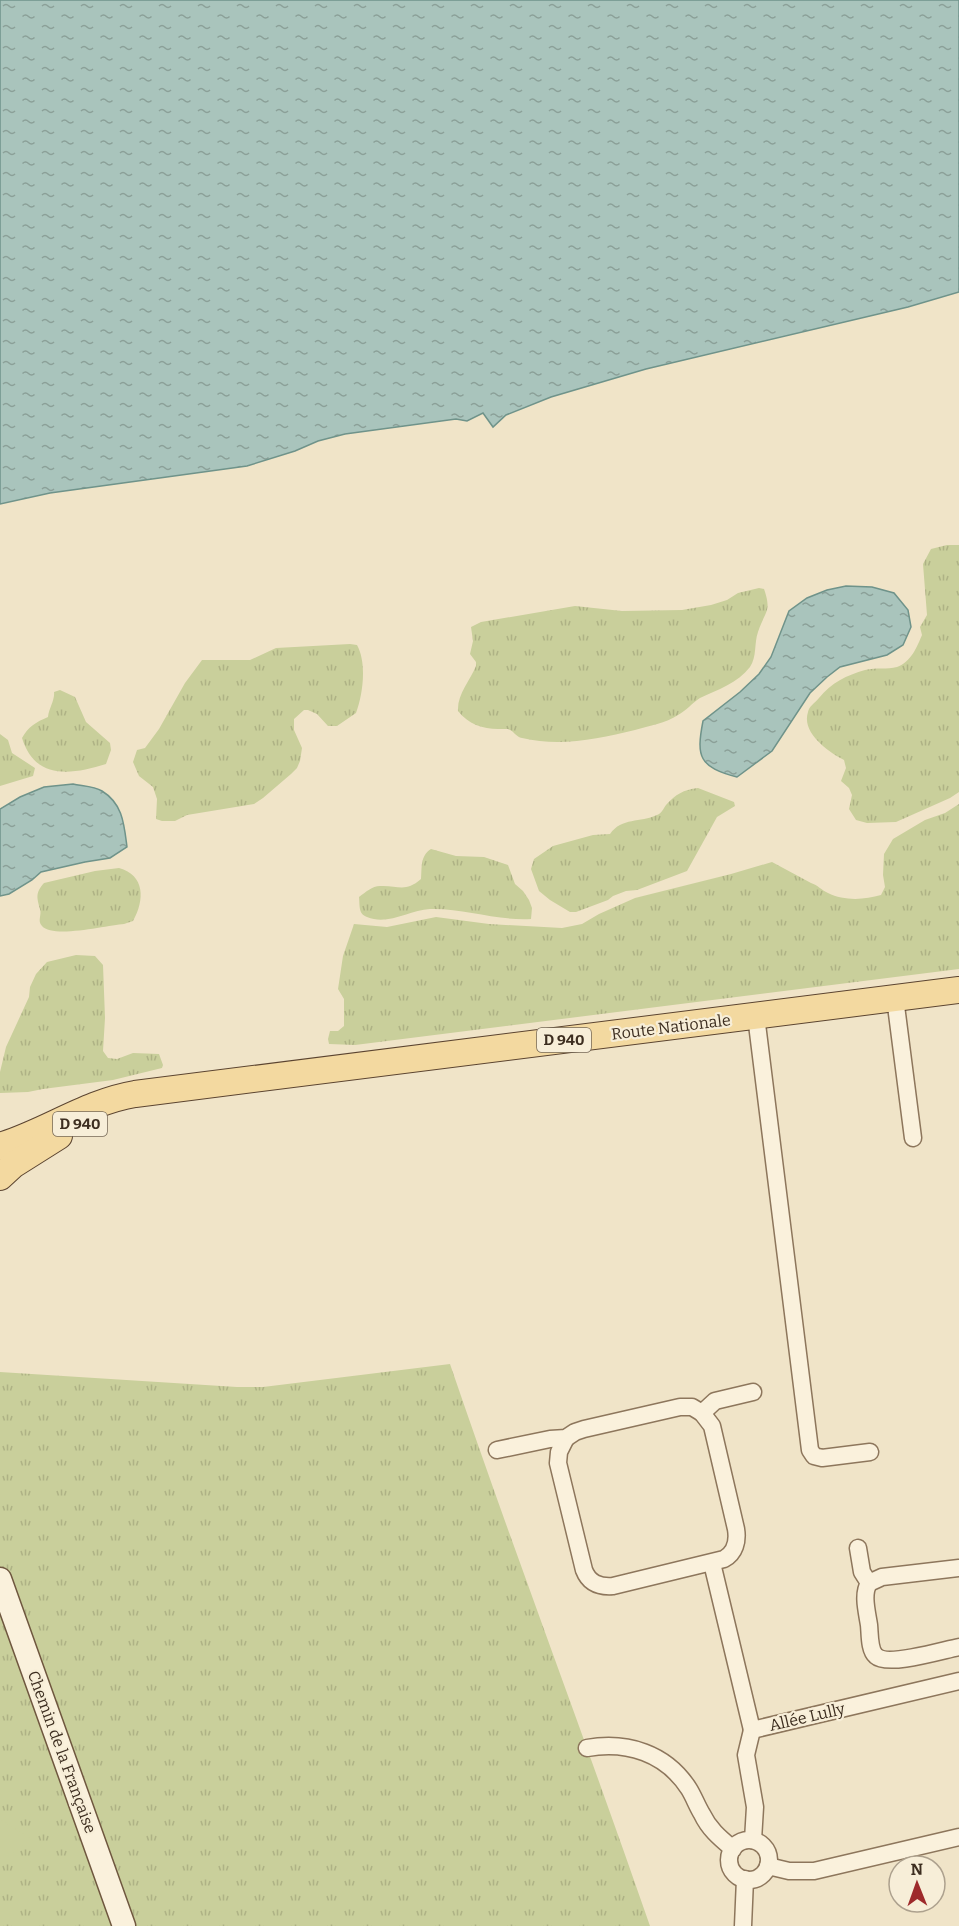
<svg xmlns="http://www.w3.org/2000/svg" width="959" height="1926" viewBox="0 0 959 1926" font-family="Bitter,serif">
<defs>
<pattern id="grass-tufts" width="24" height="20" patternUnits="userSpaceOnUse" patternTransform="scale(1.5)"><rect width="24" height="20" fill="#c9cf9b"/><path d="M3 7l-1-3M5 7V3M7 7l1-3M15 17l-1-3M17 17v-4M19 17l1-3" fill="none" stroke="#aeb285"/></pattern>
<pattern id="water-ripples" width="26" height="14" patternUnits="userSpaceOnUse" patternTransform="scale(1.5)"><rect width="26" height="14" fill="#a9c4bc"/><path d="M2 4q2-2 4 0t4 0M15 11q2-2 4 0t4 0" fill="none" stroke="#8ba098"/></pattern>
</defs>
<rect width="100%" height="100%" fill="#f0e4c8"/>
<g fill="url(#grass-tufts)">
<path d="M 947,545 L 959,545 L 959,792 L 950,798 L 896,822 L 867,823 L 856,820 L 849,809 L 852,795 L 849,788 L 841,781 L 846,768 L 844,760 C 829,752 801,733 808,712 C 809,706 815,703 819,698 C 831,683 847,675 865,670 C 876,667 887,670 897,667 C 911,662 917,647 922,635 L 920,627 L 927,615 L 923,564 L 931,549 Z"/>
<path d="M 759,588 L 764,589 C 772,612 765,611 758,632 C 754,643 757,657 750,667 C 738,683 717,690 700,698 C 692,703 686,711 678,715 C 666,723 649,726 635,730 C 598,739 560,747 522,738 C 516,737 514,731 508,729 C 506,729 500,729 498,729 C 483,729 468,724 458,711 C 457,694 470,681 476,666 L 476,662 L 470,654 L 473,641 L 471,627 L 481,622 L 575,606 L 622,611 L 682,610 L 711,605 L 727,600 L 738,593 Z"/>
<path d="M 350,644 L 357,645 C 367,663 363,694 356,713 L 337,726 L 328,726 L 317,714 L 308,710 L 304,710 L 294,719 L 294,730 L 302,748 L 300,761 L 297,768 L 291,774 L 263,798 L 254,804 L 187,815 L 175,821 L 162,821 L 156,819 L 157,799 L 153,787 L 139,776 L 133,762 L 137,750 L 145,748 L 159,729 L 185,683 L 202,660 L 250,660 L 276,648 Z"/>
<path d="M 60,690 L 75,697 L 86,722 L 110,743 L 111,750 L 106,764 C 71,775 35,780 22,738 C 28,727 36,722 48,717 C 49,708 55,700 54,692 Z"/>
<polygon points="0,734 8,740 12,753 35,768 33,776 0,786"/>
<path d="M 698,788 L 734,802 L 735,806 L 717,817 L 687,871 L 637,890 L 626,891 L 613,896 L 608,900 L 576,912 L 570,912 L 550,900 L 539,891 L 531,869 L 534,859 L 553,846 L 593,835 L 610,834 C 622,817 640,823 657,815 C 662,813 663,809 666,805 C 676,794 683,790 698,788 Z"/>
<path d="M 959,804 L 959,969 L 355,1045 L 329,1044 L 328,1039 L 330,1031 L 338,1031 L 344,1026 L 344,999 L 338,989 L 343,956 L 354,924 L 387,927 L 436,917 L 489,924 L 562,928 L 582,924 L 599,914 L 635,898 L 731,874 L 772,862 L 811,883 C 818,885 821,890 828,893 C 844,901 864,900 881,895 L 885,887 L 883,875 L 884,854 L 893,839 L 925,820 L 945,813 Z"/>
<path d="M 431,849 L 456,856 L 484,857 L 508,865 L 515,884 L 523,891 L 529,900 L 532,908 L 531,919 C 497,921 464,908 430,909 C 409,910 388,926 367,917 C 358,914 360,905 359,897 C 366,892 372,886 380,886 C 398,885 405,893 421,879 C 422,867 420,856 431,849 Z"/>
<path d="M 119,868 C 145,875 145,900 133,921 L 124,924 C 108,925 53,939 42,926 C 37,921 42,915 40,909 C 37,898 35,893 44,883 L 95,871 Z"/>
<polygon points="76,955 95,956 103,965 105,1018 103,1051 108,1058 117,1059 133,1053 159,1054 163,1065 162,1068 113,1080 43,1089 28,1092 0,1093 0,1072 6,1047 29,997 30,987 36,974 47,962"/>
<path d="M 450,1364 C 514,1552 585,1738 650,1926 L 0,1926 L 0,1372 L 237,1387 L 263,1387 Z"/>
</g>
<polygon fill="#c9cf9b" points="0,1819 31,1839 0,1863"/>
<g fill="url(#water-ripples)" stroke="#6f938a" stroke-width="1.5">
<polygon points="0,0 959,0 959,292 908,307 646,369 551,397 506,415 493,427 483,413 467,421 456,419 345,434 318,441 295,451 247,466 50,493 0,504"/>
<path d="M 846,586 L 872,587 L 894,593 L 908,610 L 911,627 L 903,645 L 887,655 L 840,667 L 827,677 L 810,693 L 772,751 L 737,777 C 699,767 696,757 703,721 L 740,692 L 759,674 L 771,657 L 789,611 L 807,598 L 827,590 Z"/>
<path d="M 73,784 C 82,786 94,786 102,791 C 123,804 124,824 127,847 L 110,858 L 85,862 L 41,872 L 32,880 L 9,894 L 0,896 L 0,809 L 20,797 L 44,787 Z"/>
</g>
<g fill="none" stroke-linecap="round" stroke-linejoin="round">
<defs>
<g id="street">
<polyline points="895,998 913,1138"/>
<polyline points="756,1016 810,1450 814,1456 822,1458 870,1452"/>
<path d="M 566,1438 L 559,1452 L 558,1463 L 584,1570 C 589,1583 599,1587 613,1586 L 724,1559 C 735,1553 738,1541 736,1529 L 712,1426 L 702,1413"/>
<polyline points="497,1450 550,1439 566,1438 575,1432 584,1429 680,1407 692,1407 702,1413 715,1401 753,1392"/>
<path d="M 858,1548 L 862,1572 L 869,1583 C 862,1594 867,1612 869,1625 C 870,1634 869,1650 876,1656 C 888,1667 943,1650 959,1647"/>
<polyline points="712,1563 752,1730"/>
<polyline points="869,1583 882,1577 959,1568"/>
<polyline points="752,1730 959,1681"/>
<polyline points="752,1730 746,1755 755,1807 753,1840"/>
<path d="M 587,1748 C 627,1741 666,1753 689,1789 C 694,1797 697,1806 702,1814 C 709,1829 720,1838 733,1849"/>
<circle cx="749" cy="1860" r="20"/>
<polyline points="768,1866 789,1871 814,1871 959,1837"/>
<polyline points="743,1926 745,1879"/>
</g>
<polyline id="secondary" points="0,1579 124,1926"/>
<g id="primary">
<path d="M 0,1146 C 46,1132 87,1102 135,1094 L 959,990"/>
<polyline points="0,1177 13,1165 59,1136"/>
</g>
</defs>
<use href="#street" stroke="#8d765c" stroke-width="19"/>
<use href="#secondary" stroke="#6f573f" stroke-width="25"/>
<use href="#primary" stroke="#5b4430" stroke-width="28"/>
<use href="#street" stroke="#faf1dc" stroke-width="16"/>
<use href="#secondary" stroke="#faf1dc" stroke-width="22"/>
<use href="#primary" stroke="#f3d9a0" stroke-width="26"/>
</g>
<g text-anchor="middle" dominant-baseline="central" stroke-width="4.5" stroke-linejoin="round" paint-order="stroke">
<g fill="#f7eed8" stroke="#756857" stroke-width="1.5">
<rect x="537" y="1028" width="54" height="24" rx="4.5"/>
<rect x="53" y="1112" width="54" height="24" rx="4.5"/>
</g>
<g font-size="15" font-weight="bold" fill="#3d2e20">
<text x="564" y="1040">D 940</text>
<text x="80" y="1124">D 940</text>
</g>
<g font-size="16" fill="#3d2e20" stroke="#f7eed8">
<text transform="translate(671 1027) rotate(-7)">Route Nationale</text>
<text transform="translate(807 1717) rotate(-13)">Allée Lully</text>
<text transform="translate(62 1752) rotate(70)">Chemin de la Française</text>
</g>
</g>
<g transform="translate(917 1884) rotate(359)"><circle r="28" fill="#f7eed8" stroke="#ada18e" stroke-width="1.5"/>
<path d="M0-4.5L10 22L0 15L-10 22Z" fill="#9e2a2b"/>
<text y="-9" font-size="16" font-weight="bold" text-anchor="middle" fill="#3d2e20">N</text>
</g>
</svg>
